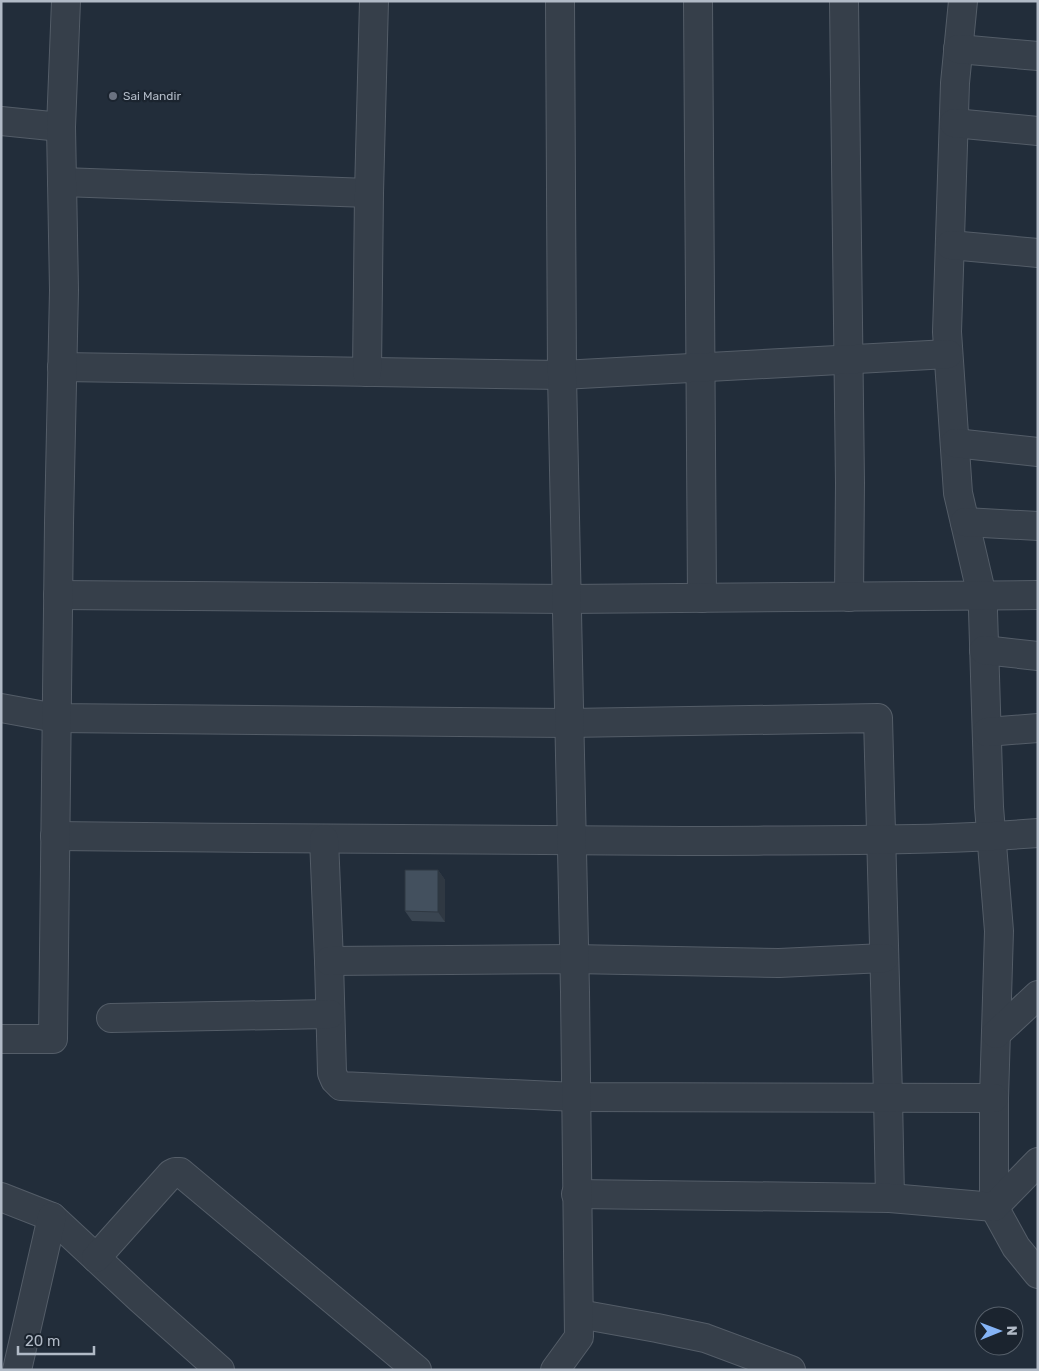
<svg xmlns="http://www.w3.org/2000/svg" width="1039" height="1371" viewBox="0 0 1039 1371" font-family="Rubik,sans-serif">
<rect width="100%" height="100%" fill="#222d3a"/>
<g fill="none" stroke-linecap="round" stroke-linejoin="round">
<defs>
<g id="minor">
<polyline points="698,1 702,598"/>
<polyline points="844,1 850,483 849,597"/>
<polyline points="963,1 955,83 947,332 958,493 982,596 983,611 989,807 999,931 994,1098 994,1207 1016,1247 1038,1274"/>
<polyline points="958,49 1038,56"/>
<polyline points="1,121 61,127"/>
<polyline points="954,123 1038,131"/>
<polyline points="62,182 369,193"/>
<polyline points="950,245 1038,253"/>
<polyline points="62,367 562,375 948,354"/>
<polyline points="367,372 369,193 374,1"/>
<polyline points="955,443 1038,452"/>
<polyline points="965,522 1038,526"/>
<polyline points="58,595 567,599 1038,595"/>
<polyline points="984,650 1038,656"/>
<polyline points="1,708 56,718 569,723 878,718 888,1097 890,1198"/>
<polyline points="987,732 1038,728"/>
<path d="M 55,836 C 264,838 473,841 682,841 C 801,840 919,842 1038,833"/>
<polyline points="324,839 329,961 332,1073 335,1080 341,1086 576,1097 994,1098"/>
<polyline points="329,961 574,959 779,963 884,958"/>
<polyline points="111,1018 330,1014"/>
<polyline points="996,1034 1038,995"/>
<polyline points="1,1039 53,1039 59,523 64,290 61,127 66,1"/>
<polyline points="576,1194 890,1198 994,1207 1038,1162"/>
<polyline points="1,1197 52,1217 139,1298 220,1370"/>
<polyline points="96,1258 171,1174 175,1172 180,1172 417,1370"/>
<polyline points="579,1314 657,1328 705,1338 791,1370"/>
<polyline points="17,1370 52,1217"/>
<polyline points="555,1370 579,1337 575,992 562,375 560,1"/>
</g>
</defs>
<use href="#minor" stroke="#545d68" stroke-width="30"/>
<use href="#minor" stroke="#363f4a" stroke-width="28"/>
</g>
<polygon fill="#3a4551" points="438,870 445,880 445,922 412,921 405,911"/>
<polygon fill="#2f3842" points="438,870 445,880 445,922 438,912"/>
<polygon fill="#43505e" stroke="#2f3842" points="405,870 438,870 438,912 405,911"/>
<circle fill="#6b7280" stroke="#1b242f" stroke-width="2" cx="113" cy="96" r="5"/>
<g text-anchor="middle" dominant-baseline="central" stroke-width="4.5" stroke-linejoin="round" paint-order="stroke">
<g font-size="12" fill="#b1bac6" stroke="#1b242f" text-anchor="start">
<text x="123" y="96">Sai Mandir</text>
</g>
</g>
<rect width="1039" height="1371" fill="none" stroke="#b1bac6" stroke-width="5"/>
<g transform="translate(999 1331) rotate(89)"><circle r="24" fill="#1b242f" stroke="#57606b"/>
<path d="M0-4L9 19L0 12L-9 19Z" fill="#85b4f6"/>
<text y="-8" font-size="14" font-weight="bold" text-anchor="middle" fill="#b1bac6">N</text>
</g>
<path d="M18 1346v8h76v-8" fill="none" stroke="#b1bac6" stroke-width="2.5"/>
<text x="25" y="1346" font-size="15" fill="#b1bac6" stroke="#1b242f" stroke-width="4" paint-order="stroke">20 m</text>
</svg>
